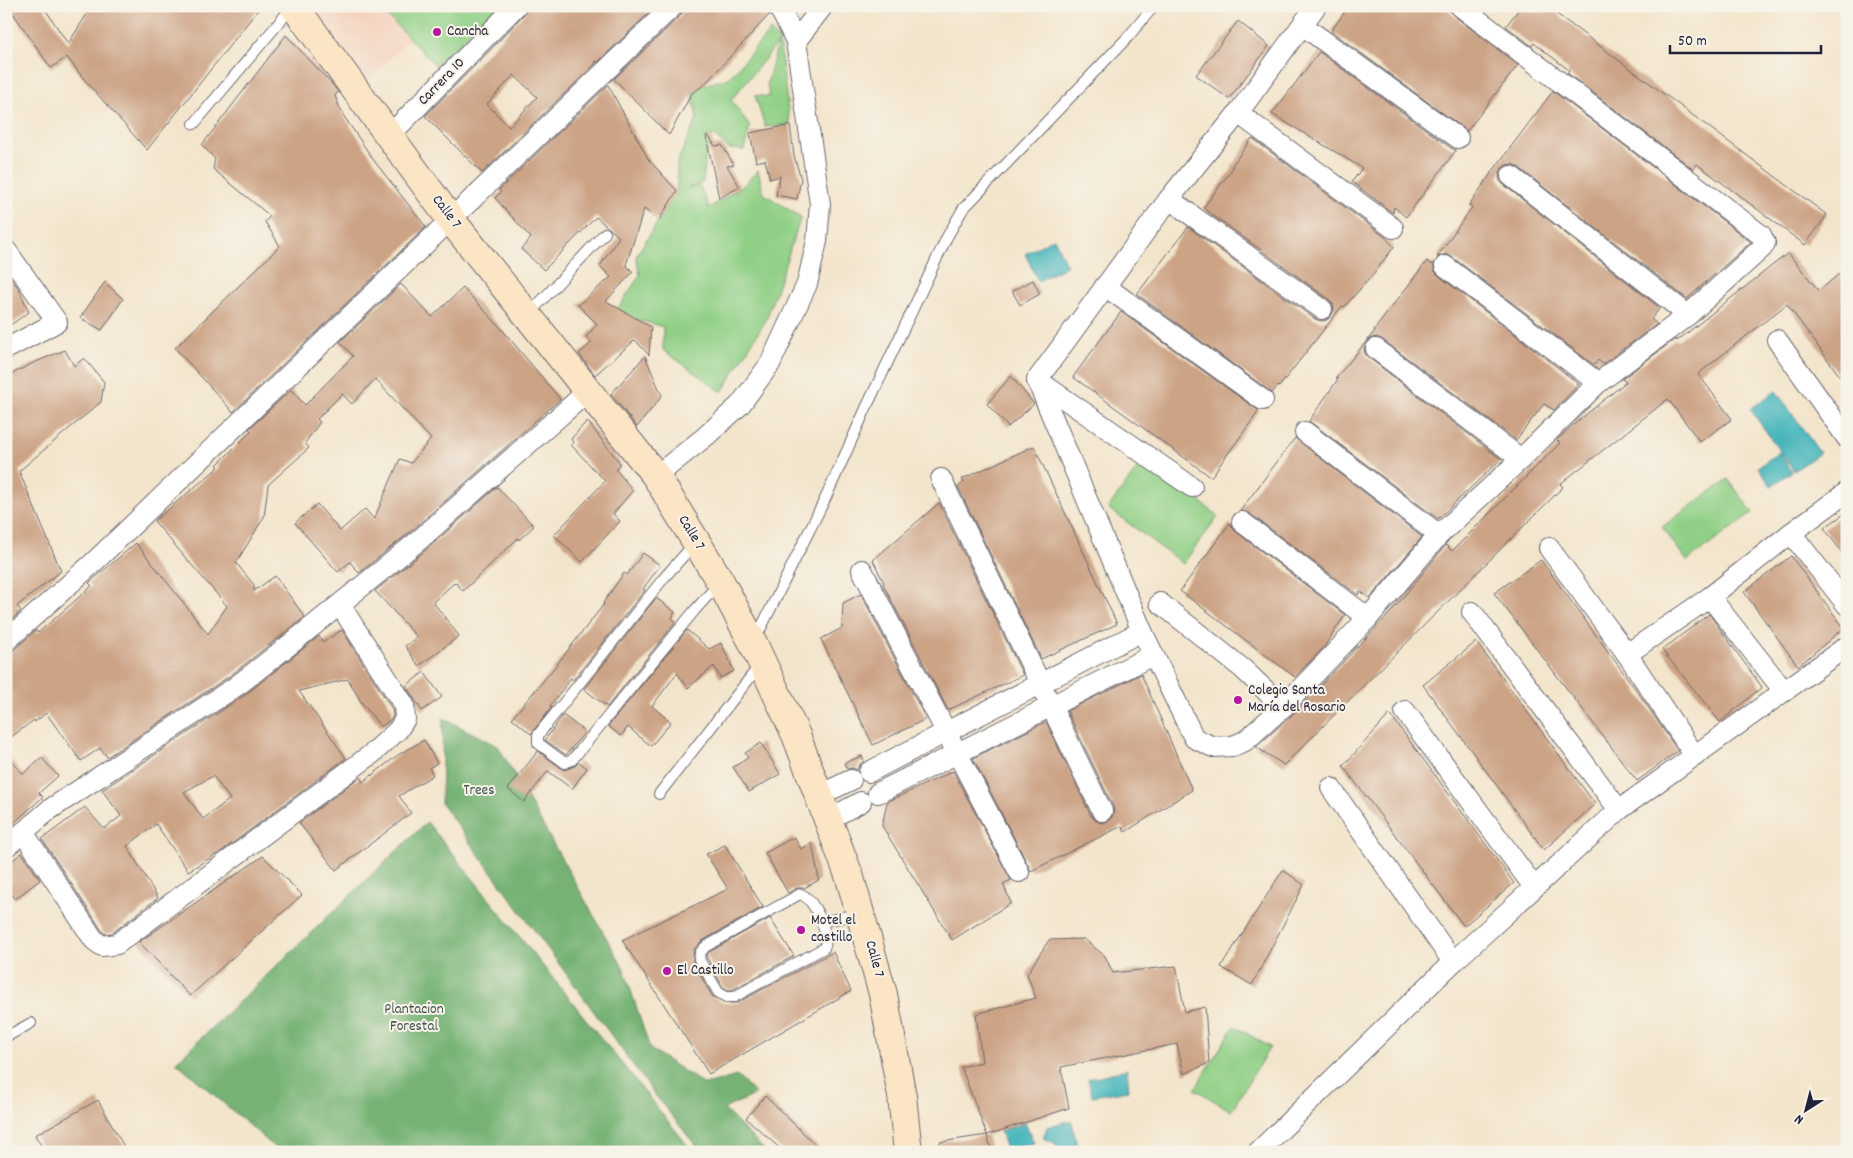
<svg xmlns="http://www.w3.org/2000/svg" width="1853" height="1158" viewBox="0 0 1853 1158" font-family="Dekko,sans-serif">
<rect width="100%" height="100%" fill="#f7f3e8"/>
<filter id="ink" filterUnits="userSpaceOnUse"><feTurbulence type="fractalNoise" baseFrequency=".02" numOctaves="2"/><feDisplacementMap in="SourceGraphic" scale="10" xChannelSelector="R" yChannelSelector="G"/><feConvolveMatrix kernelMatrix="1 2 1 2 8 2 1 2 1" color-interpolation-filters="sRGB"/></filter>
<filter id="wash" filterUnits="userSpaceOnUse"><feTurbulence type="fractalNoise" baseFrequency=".0096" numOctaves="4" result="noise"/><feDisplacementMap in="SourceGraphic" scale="20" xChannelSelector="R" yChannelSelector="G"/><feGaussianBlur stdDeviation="1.12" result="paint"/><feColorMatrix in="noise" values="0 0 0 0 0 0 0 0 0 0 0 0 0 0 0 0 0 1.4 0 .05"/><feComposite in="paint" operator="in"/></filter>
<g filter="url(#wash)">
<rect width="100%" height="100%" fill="#f3e5cc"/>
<polygon fill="#f4d4bf" points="299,6 378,6 410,39 369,79"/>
<g fill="#90d086" stroke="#597960">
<polygon points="378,6 498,6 436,66"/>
<polygon points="770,31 779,41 790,125 765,127 755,95 769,97 767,84 778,43 731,100 750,127 744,150 729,149 713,135 706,152 703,183 688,188 700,186 709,208 744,185 758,170 764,194 801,217 766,320 722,392 663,350 663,327 615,313 640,275 636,256 677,191 677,163 697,118 692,93 704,85 729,78"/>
<polygon points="1145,458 1218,516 1183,564 1108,508"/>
<polygon points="1728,479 1753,513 1687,561 1662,527"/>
<polygon points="1234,1026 1270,1047 1231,1111 1195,1089"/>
</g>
<g fill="#74b273" stroke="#4b6a57">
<polygon points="443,718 498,746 624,969 650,1049 705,1085 737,1076 756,1094 724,1109 766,1152 701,1152 655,1095 441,803"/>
<polygon points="427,822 693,1152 280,1152 176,1062"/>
</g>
<g fill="#46b6bc" stroke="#346c7c">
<polygon points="1054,238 1067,266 1038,281 1025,254"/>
<polygon points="1776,391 1820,453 1794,471 1750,409"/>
<polygon points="1779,452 1792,472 1771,486 1758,467"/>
<polygon points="1127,1069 1129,1090 1092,1096 1088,1079"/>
<polygon points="1064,1122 1072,1122 1078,1151 1059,1152 1055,1143 1043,1138 1047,1127"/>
<polygon points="1025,1123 1034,1143 1006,1150 1000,1131"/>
</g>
<g id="blocks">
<g fill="#cca385" fill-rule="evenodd">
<polygon points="8,6 43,6 68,44 92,6 261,6 147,150 83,78 67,57 51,68"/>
<path d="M 529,6 L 656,6 L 598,62 L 595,61 L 596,63 L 482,173 L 425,116 L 496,44 L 524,14 ZM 514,75 L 537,97 L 509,127 L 487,104 Z"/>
<polygon points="685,6 765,6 769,15 704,85 692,93 669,135 614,79 681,15"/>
<polygon points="1349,6 1445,6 1453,15 1518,65 1467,131 1331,31"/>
<polygon points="1521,6 1546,6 1827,215 1805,245 1697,164 1693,169 1567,73 1569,70 1534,43 1532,46 1506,26"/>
<polygon points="1238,21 1269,46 1229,99 1196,75"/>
<polygon points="286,35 331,83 338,92 335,96 343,115 375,162 426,227 233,412 175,348 280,246 265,222 270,216 213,169 215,159 202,145"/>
<polygon points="1319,52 1451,148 1456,150 1406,217 1394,207 1393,213 1352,182 1362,168 1272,114"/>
<polygon points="608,85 649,160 677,191 659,220 644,209 626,265 633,272 606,301 651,327 649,355 635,340 595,375 579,354 591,343 586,337 597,324 578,305 611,277 600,266 619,237 596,217 544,270 521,249 531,238 495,198 501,192 499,190"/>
<polygon points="1553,91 1751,242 1687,299 1518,167 1512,164 1506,165 1502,168 1499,175 1500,181 1504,185 1660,308 1651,319 1657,324 1603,364 1598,360 1594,365 1452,257 1446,254 1437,257 1472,207 1469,205 1492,172"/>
<polygon points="790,125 794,156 801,179 797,199 776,195 780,176 770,179 765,160 756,162 750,133"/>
<polygon points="708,135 715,146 722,145 734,165 727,166 740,187 719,198 706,136"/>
<polygon points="1252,138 1385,237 1394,247 1370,278 1344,307 1342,306 1279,387 1278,386 1272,393 1137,294 1188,227 1315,319 1321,321 1327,320 1331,316 1334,310 1333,304 1329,299 1203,208 1233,168 1231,167"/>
<polygon points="1788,253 1819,291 1839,274 1847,284 1847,386 1787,304 1698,374 1732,419 1700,442 1668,399 1560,484 1563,487 1284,765 1256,747 1292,715 1390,613 1446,545 1452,551 1560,443 1557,440 1573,425 1626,382 1622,379 1675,339 1677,341"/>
<polygon points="1427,261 1432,265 1434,262 1434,270 1438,275 1579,384 1554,410 1544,404 1516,440 1383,340 1377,337 1372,338 1367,341 1364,348 1365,354 1369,358 1501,459 1438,519 1309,421 1338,379 1336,378 1375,331 1374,330"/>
<polygon points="6,271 19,289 29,312 6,328"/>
<polygon points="1033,280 1040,294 1020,305 1012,291"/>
<polygon points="105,282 123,299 102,330 80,318"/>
<polygon points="401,284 432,317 463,288 500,327 560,399 410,532 359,573 350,562 338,572 295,523 317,504 340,531 365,509 374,519 400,459 411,463 431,439 375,379 352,404 342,394 317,419 320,422 305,443 309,448 268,485 264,517 236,563 254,585 254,591 275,576 305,617 231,675 107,757 100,748 81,761 46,713 35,722 34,720 6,741 6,653 14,650 36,630 38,633 92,586 89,583 136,543 208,634 227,606 154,521 219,467 217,465 251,431 249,429 291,390 305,405 353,356 340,342"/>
<polygon points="1121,312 1259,411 1211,477 1073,377"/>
<polygon points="65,350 74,366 84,358 104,382 101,402 19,471 61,571 17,606 21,611 6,625 6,377 33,363"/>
<polygon points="645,356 662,396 637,427 611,394"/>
<polygon points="1011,376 1034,404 1008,427 987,404"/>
<polygon points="587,421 620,463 616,470 633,490 613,514 620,521 582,562 554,535 605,481 571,445 574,443 571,439"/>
<polygon points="1295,438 1422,537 1370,598 1360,591 1358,595 1249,513 1240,511"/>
<polygon points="1034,446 1117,624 1041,659 958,487 964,482 962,479"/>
<polygon points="497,487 534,526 519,540 518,538 463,591 455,582 433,602 459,636 419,666 405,646 417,637 375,591 426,550"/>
<polygon points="939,503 1023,675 948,710 883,584 884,583 873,560"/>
<polygon points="1847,512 1847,559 1824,528"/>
<polygon points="1230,523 1235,531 1345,615 1324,647 1295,677 1180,591"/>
<polygon points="643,553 660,565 643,589 645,590 573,680 571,678 550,706 552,707 531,734 512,718 554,668 604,604 603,603 624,573 627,575"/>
<polygon points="1791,556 1844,628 1798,666 1744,592"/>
<polygon points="1541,560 1637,691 1678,751 1637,781 1494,593"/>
<polygon points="861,594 926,719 873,745 821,639 842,628 843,603"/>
<polygon points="656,598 675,612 672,618 676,622 607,707 584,689"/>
<polygon points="1709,614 1762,687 1720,722 1662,650"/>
<path d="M 342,630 L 392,709 L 393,716 L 390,720 L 381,727 L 361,702 L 348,679 L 299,691 L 346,758 L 222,851 L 188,871 L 156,824 L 127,846 L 158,898 L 112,933 L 105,934 L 103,932 L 42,839 L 85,807 L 104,829 L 121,816 L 102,790 L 245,695 L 319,636 L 323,642 ZM 213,776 L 230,799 L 203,819 L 184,792 Z"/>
<polygon points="687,630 709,649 721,643 734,671 720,678 714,666 688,688 677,673 652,706 671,722 651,746 628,727 621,736 608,726"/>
<polygon points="1476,642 1595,804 1544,850 1423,685"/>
<polygon points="424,672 442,697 422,711 406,686"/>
<polygon points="1141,674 1192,790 1125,832 1122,826 1031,871 973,758 1046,722 1091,816 1095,820 1101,823 1108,821 1112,817 1114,812 1113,806 1067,711"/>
<polygon points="1390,714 1514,883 1464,926 1343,766"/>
<polygon points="563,715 585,732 566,755 545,740"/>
<polygon points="424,740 437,763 429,768 433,775 399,796 411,813 336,870 299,823 360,777 363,782 398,755"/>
<polygon points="761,743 780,774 749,792 733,767 748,758 745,753"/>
<polygon points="538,751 564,770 575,766 579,762 587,768 572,789 548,771 524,802 508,789"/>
<polygon points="6,755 23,774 42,758 58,776 39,793 43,797 6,830"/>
<polygon points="862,756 864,761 859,765 857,770 852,768 847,769 844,763"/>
<polygon points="953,771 1011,880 1003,884 1011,903 952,940 882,826 887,802"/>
<polygon points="794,837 801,849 812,843 819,880 804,888 797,888 788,893 765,853"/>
<polygon points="725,845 763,907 702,941 694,949 693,962 712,996 723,1003 737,1003 833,952 851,991 709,1074 622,940 728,889 706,854"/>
<polygon points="22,853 40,880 15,899 6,887 6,865"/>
<polygon points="263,856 302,895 190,996 139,942"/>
<polygon points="1283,870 1304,885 1252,985 1221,967"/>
<polygon points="770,918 794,956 732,990 728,990 723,987 706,956 709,952"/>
<polygon points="1084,939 1105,956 1113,973 1176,966 1185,1012 1205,1007 1209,1063 1184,1074 1177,1044 1061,1067 1069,1108 987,1135 992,1152 941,1152 940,1142 987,1135 961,1067 982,1062 976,1014 1036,998 1027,974 1049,940"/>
<polygon points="765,1096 823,1152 784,1152 746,1118"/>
<polygon points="98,1100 127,1152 45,1152 35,1135"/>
</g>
</g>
</g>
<g filter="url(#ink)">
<use href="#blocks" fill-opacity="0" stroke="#6b666e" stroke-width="1"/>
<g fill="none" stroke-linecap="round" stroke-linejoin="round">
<defs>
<g id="lane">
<polyline points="194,124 293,6"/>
<polyline points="529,314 605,233"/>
<polyline points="694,544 663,579 538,735 538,743 565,763 572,760 695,610 720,582"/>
<polyline points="755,640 826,497 867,406 947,237 963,209 1127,38 1154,6"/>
<polyline points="659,794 760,665"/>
<path d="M 800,894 C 814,897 831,936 824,948 L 734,997 L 726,997 L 718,992 L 699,959 L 700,953 L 705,947 Z"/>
<polyline points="821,922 858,914"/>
<polyline points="6,1037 31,1023"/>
</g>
<g id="street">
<polyline points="1302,25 1458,138"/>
<polyline points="796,41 823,6"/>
<polyline points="1238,113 1393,228"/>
<polyline points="389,136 516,6"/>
<polyline points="1511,176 1688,315"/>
<polyline points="1169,199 1322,309"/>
<polyline points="6,250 57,322 6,349"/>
<polyline points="1445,266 1598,383"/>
<polyline points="1105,286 1263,400"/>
<polyline points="1777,340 1847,438"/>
<polyline points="1376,349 1521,459"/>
<polyline points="1037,380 1142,631 1194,738 1213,747 1233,746 1245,741 1283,707 1368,618 1439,535 1521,459 1598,383 1688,315 1762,248 1765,243 1761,235 1460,6"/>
<polyline points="1037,380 1169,199 1238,113 1316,6"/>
<polyline points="1037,380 1192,487"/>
<polyline points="1305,432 1439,535"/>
<polyline points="656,476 706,436 740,405 770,364 807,284 817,241 820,204 796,41 783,15 777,6"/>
<polyline points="941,479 1102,811"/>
<polyline points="1242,522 1368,618"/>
<polyline points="1791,533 1847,605"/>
<polyline points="1549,548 1627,654 1695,756"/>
<polyline points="862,570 1019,872"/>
<polyline points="1710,597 1784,691"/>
<polyline points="1160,603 1243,669 1283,707"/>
<polyline points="1472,612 1619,810"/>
<polyline points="6,641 93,563 673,6"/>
<polyline points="1627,654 1710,597 1791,533 1847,492"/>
<polyline points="1405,711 1534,887"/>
<polyline points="869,772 1142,631"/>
<polyline points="1331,788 1453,962"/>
<polyline points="878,793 1153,655"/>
<polyline points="820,795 851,780"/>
<polyline points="829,819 861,802"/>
<polyline points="23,832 94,940 102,946 117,944 373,753 398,730 405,719 404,705 340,605"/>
<polyline points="6,847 49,810 238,685 293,642 418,541 588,391"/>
<polyline points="1258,1152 1453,962 1619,810 1847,646"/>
</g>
<polyline id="secondary" points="294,6 451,220 656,476 720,581 753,643 796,735 850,878 883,994 902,1096 908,1152"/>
</defs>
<use href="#lane" stroke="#6b666e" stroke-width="12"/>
<use href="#street" stroke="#6b666e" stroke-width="22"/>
<use href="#secondary" stroke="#6b666e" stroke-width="30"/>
<use href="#lane" stroke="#fff" stroke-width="10"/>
<use href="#street" stroke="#fff" stroke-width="20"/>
<use href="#secondary" stroke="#fce5c4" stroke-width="28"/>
</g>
</g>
<g fill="#b5179e" stroke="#f7f3e8" stroke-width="2">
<circle cx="437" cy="32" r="5"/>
<circle cx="1238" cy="700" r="5"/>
<circle cx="801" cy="930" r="5"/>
<circle cx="667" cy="971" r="5"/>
</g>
<g text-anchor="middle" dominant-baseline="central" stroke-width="4" stroke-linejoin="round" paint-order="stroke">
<g font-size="15" fill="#22223b" stroke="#f7f3e8" text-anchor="start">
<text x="447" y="32">Cancha</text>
<text x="1248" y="691">Colegio Santa<tspan x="1248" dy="17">María del Rosario</tspan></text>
<text x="811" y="921">Motel el<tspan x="811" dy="17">castillo</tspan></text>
<text x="677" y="971">El Castillo</text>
</g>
<g font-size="15" fill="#22223b" stroke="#f7f3e8">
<text transform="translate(442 82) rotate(-46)">Carrera 10</text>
<text transform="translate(446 212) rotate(53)">Calle 7</text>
<text transform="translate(691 533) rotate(59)">Calle 7</text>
<text transform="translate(874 959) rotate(75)">Calle 7</text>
</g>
<g font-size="15" fill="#435652" stroke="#f7f3e8">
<text x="479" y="791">Trees</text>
<text x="414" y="1010">Plantacion<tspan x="414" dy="17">Forestal</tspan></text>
</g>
</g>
<rect width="1853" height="1158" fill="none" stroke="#f7f3e8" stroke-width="25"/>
<g transform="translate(1806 1110) rotate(216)" stroke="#f7f3e8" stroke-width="4" paint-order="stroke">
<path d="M0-4L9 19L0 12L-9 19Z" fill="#22223b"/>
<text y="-8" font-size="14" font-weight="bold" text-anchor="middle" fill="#22223b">N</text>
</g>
<path d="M1670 45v8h151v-8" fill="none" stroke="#22223b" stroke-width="2.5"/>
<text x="1678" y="45" font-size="15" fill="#22223b" stroke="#f7f3e8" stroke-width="4" paint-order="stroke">50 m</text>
</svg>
